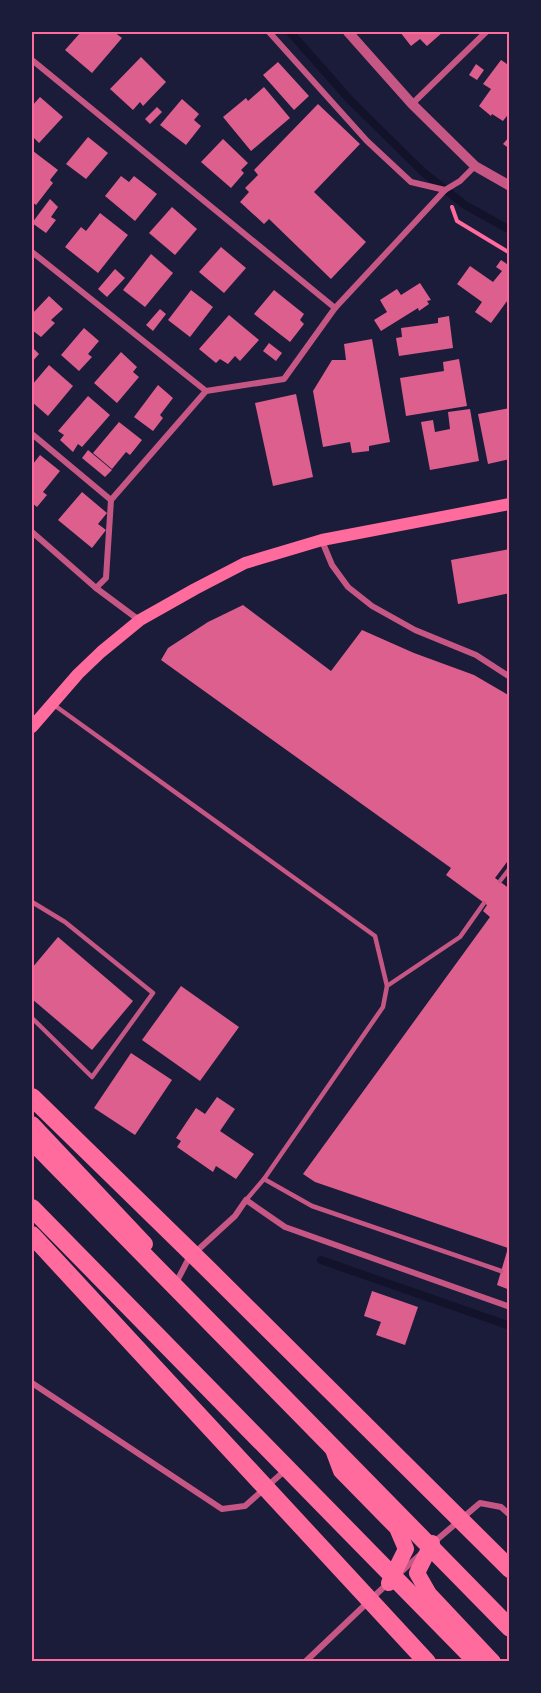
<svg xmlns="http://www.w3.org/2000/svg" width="541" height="1693" viewBox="0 0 541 1693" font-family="'Crimson Pro',serif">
<rect width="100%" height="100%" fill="#1b1b3a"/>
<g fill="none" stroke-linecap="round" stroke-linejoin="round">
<g stroke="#12122b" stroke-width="8">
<polyline points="290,32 350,100 424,173 465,205 510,230"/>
<polyline points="321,1260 510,1326"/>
</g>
</g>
<g fill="#dd5f8e">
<polygon points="81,32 114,32 122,38 92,73 65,50"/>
<polygon points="400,32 443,32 427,46 420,39 411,46"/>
<polygon points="141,57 166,82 143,106 140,102 133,110 110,89"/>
<polygon points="501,60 510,66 510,112 503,121 492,114 491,116 479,106 491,89 483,84"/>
<polygon points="278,62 309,96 294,110 263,75"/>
<polygon points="476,64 484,70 477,80 469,75"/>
<polygon points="264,87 290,118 251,151 223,117 246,98 248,101"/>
<polygon points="40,97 63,117 39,143 32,136 32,106"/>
<polygon points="182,99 199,114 194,120 201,126 186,145 160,125"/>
<polygon points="318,104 360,144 314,192 366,242 331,279 269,219 264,224 240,202 249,192 245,188 258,175 254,170"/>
<polygon points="157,107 162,112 150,124 145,119"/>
<polygon points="510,136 510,149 503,144"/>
<polygon points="88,137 108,153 86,179 66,164"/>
<polygon points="223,139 248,163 241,170 244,173 231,188 201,162"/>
<polygon points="33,151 58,170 50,180 53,183 36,205 32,202 32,154"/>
<polygon points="121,176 129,182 134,176 157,194 135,221 105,196"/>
<polygon points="50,199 58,207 51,217 56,220 46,233 32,223"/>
<polygon points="172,207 197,229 175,255 149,233"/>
<polygon points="100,213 128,235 98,273 65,247 81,227 86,231"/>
<polygon points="221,247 246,268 224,293 199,272"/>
<polygon points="151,254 173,273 145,307 123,290"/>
<polygon points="501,260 510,266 510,297 491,323 475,312 482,302 457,284 470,266 493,282 502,271 496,267"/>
<polygon points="115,269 125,278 107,297 98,289"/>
<polygon points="420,283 431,300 427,301 429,304 419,311 418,308 381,331 374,320 387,312 380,300 397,289 401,295"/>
<polygon points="191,290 213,307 190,337 168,320"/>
<polygon points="274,290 304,314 300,320 304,324 290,342 254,314"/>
<polygon points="49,296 63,309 51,320 55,323 41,337 32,330 32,314"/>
<polygon points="160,309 166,314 153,331 146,325"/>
<polygon points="229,315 259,340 240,361 235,356 228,364 220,359 216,363 199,349"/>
<polygon points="449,316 453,348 399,356 396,338 402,337 401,328 438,323 438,318"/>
<polygon points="84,328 99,341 88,354 92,357 79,371 61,355"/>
<polygon points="372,339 390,442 369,446 369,451 352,453 350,442 323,447 313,391 332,360 346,360 344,344"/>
<polygon points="269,343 282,353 276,361 263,351"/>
<polygon points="32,347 39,354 32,362"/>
<polygon points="121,352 137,367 133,372 139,377 117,403 94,383"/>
<polygon points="459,359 467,406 406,416 400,378 444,371 443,362"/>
<polygon points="49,365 73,386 48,416 32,402 32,385"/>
<polygon points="158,385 173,398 160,415 163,418 153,431 134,417"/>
<polygon points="296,394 313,477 273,486 255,403"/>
<polygon points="88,396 110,415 82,447 78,444 73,452 60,440 64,435 58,431"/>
<polygon points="510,408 510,459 488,464 478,414"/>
<polygon points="470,409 479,461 430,470 421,422 433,420 435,432 450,429 448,412"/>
<polygon points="119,422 142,440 130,455 126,452 112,469 93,453"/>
<polygon points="88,450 112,470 105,477 82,458"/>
<polygon points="40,455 60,471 43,492 47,495 37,507 32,503 32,463 33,464"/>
<polygon points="82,492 107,513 98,524 106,530 92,548 58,520"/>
<polygon points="510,549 510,593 458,604 451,560"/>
<polygon points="243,605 331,671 362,630 414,653 474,675 510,696 510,858 495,878 510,889 510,1290 497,1285 508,1248 315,1182 303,1174 490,917 483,911 487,905 446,875 451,868 161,660 168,648 208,622"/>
<polygon points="58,937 133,1001 92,1050 32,999 32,968"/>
<polygon points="181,986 239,1027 200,1081 142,1040"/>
<polygon points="131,1053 172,1080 135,1135 94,1108"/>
<polygon points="217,1097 235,1109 220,1131 254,1154 236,1179 216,1166 213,1172 177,1147 181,1141 176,1138 196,1108 205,1114"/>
<polygon points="372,1291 418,1307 405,1345 376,1335 381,1322 364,1316"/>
</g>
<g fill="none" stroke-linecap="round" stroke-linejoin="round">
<polyline stroke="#ff6b9d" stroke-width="4" points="452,207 457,221 510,253"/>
<g stroke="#c65784" stroke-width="4.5">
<polyline points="54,705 375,936 387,986 383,1007 264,1179 246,1200"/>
<polyline points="500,881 510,868"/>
<polyline points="32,902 65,922 153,993 92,1077 32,1018"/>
<polyline points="387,986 460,937 484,903"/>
<polyline points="264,1179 312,1206 501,1271"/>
</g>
<g stroke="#c65784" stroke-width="6">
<polyline points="269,32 367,141 411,182 445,190"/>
<polyline points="32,60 335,308"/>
<polyline points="412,104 486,32"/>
<polyline points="32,252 206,391"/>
<polyline points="32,434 111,500"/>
<polyline points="32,532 96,588 139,620"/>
<polyline points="322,541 332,565 348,587 372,606 415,630 476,655 510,677"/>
<polyline points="96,588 106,578 111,500 206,391 284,379 335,308 445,190 460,181 475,166"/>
<polyline points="178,1279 189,1258 235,1216 246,1200 285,1227 510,1307"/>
<polyline points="32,1383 222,1509 245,1506 281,1474"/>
<polyline points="433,1543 480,1503 501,1507 510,1515"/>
<polyline points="402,1571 421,1554"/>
<polyline points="305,1662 387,1584"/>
</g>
<polyline stroke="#c65784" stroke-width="10" points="348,32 412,104 475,166 510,186"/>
<polyline stroke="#ff6b9d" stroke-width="12" points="32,727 78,674 101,652 140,620 195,589 245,563 322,540 510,504"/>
<g stroke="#ff6b9d" stroke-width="16">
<polyline points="32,1124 145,1244"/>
<polyline points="332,1447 341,1471 397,1528 406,1549 389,1583"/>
<polyline points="432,1543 417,1573 429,1594 493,1662"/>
</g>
<g stroke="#ff6b9d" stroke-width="18">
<polyline points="32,1097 211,1272 510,1569"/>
<polyline points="32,1141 510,1628"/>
<polyline points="32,1208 477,1662"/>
<polyline points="32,1235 427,1662"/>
</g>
</g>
<rect width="541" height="1693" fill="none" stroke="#1b1b3a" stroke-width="66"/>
<rect x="33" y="33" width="475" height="1627" fill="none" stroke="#ff6b9d" stroke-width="2"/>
</svg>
